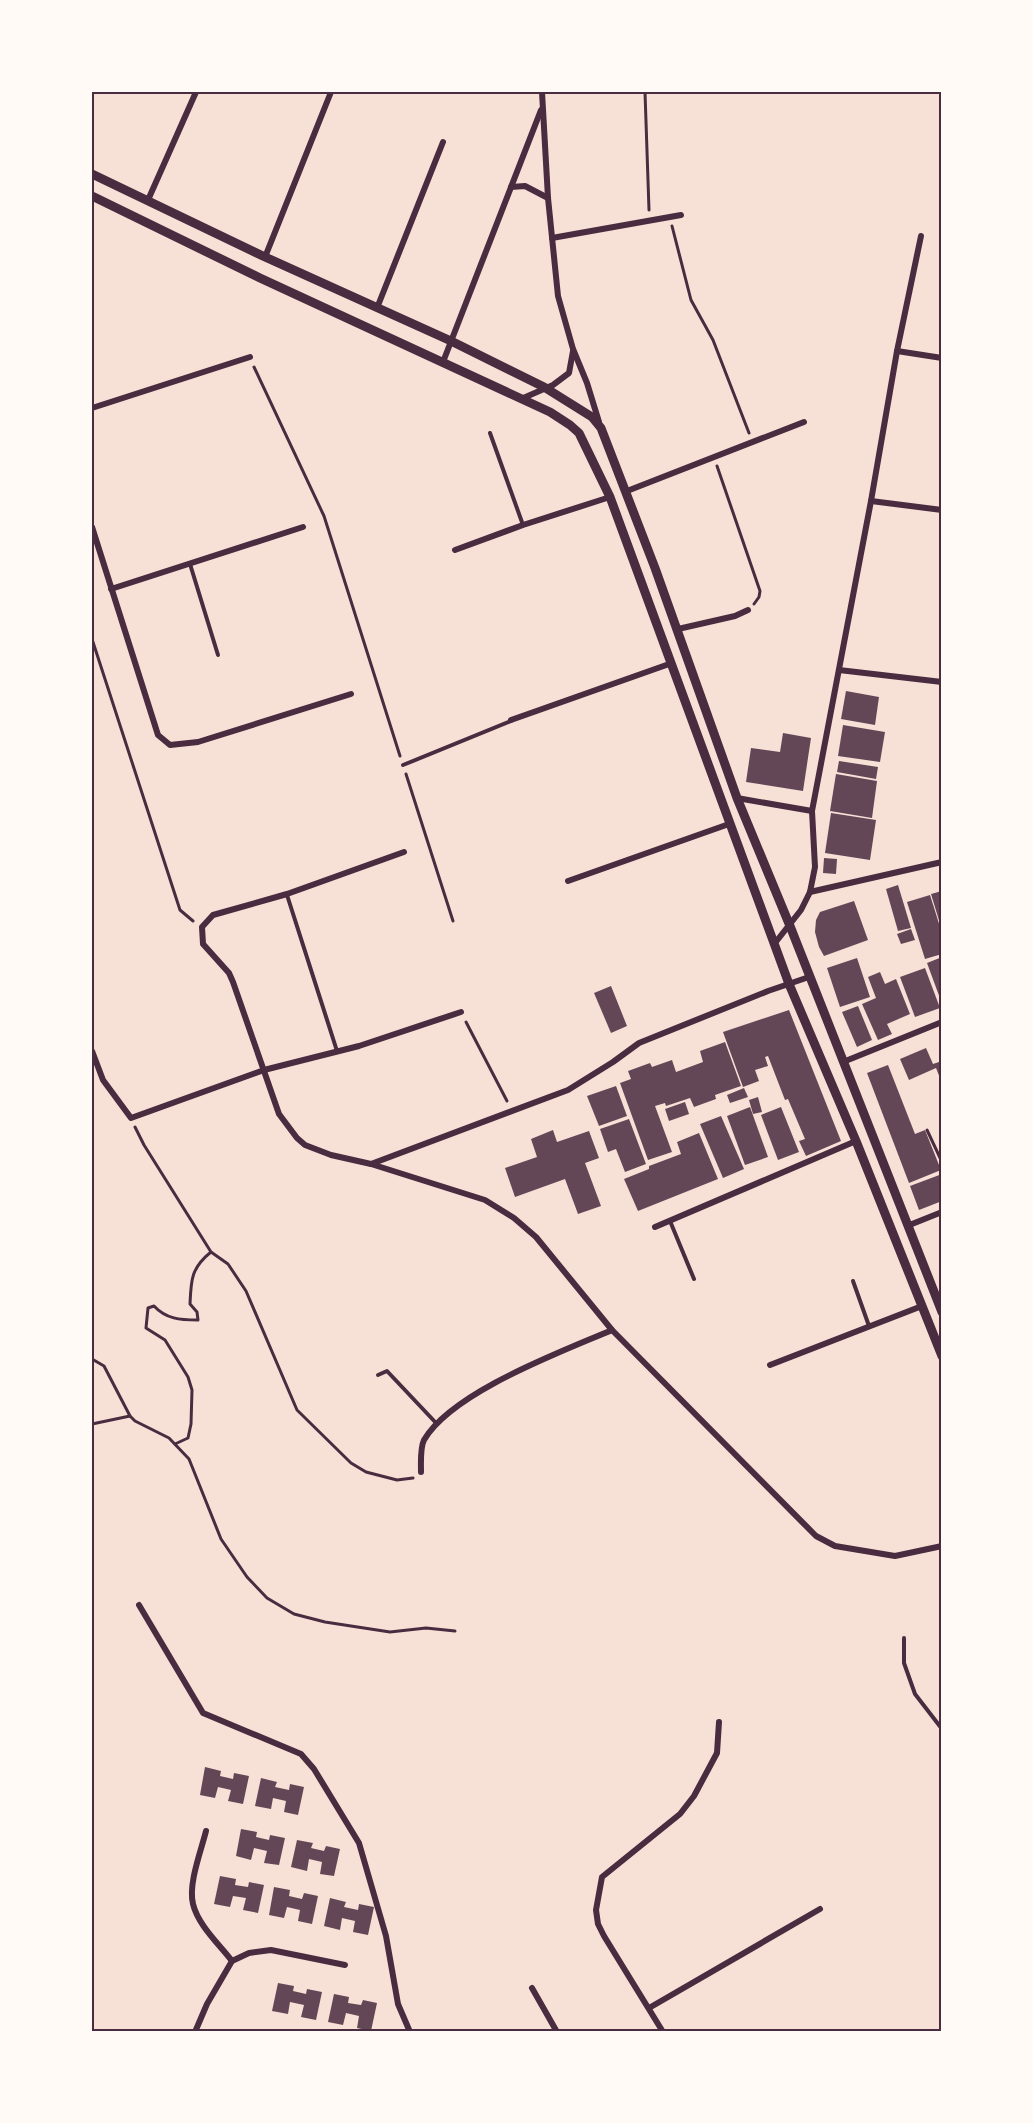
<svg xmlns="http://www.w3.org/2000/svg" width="1033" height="2123" viewBox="0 0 1033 2123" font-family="'DM Sans',sans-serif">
<rect width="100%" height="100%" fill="#f7e1d7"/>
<g fill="#644757">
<polygon points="846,691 879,697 875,725 841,719"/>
<polygon points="843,725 885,732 880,762 838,756"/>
<polygon points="783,733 811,738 803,791 746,782 751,748 780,752"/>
<polygon points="839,761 878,767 876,779 837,772"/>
<polygon points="836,774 877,781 872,818 830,811"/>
<polygon points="831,813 876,820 870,860 825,853"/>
<polygon points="824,858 837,859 836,874 823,873"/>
<polygon points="898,885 911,928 898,931 886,889"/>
<polygon points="942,891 942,927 941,927 931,894"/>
<polygon points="930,895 942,933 942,954 925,959 907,902"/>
<polygon points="854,901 868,940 824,956 819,947 815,932 816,920 820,912"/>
<polygon points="911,929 915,940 901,944 897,934"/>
<polygon points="942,957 942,1001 941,1001 927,963"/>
<polygon points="857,958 870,997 840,1007 827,968"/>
<polygon points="925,968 940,1008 915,1017 900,977"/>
<polygon points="880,972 885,984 896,979 910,1014 887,1024 892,1034 878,1040 862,1004 876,998 868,977"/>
<polygon points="611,986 627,1026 611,1033 594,993"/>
<polygon points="858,1006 872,1040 857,1047 842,1012"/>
<polygon points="789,1010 841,1141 806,1156 799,1141 805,1139 788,1099 785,1100 768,1056 765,1057 768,1066 755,1070 759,1081 743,1087 723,1032"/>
<polygon points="725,1042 741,1086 715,1095 716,1099 694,1107 690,1098 666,1106 665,1103 655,1106 672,1152 648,1160 620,1083 631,1079 628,1071 650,1063 652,1067 672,1060 676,1072 703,1062 700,1051"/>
<polygon points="926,1048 933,1064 942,1061 942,1083 936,1068 909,1080 900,1059"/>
<polygon points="888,1065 915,1134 925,1130 941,1170 909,1183 867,1073"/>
<polygon points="616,1086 627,1116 599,1126 587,1096"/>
<polygon points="744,1088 748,1097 730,1103 727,1095"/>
<polygon points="758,1097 762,1112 753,1114 749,1100"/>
<polygon points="685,1102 689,1114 669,1121 665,1109"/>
<polygon points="750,1107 768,1157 745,1165 727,1116"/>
<polygon points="781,1107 799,1152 778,1160 761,1115"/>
<polygon points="721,1116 744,1169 723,1178 700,1124"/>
<polygon points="629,1119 646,1164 625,1172 616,1149 608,1152 600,1129"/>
<polygon points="553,1130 557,1142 589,1131 599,1158 585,1163 601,1206 578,1214 565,1179 515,1197 505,1168 537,1157 531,1139"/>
<polygon points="699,1133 718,1179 638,1211 624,1179 649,1169 649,1166 681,1154 677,1142"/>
<polygon points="942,1174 942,1201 919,1210 910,1186"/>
<polygon points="205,1767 221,1771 220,1776 233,1779 234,1773 249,1776 243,1804 228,1801 231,1790 218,1787 215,1798 200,1795"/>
<polygon points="261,1778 277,1782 275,1787 289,1790 290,1784 304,1787 298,1815 284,1812 286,1801 273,1798 271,1809 255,1806"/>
<polygon points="241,1829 257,1832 256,1837 269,1840 270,1835 285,1838 279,1865 264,1863 267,1851 254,1848 251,1860 236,1856"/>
<polygon points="297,1840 313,1843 311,1848 324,1851 326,1846 340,1849 334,1876 320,1874 322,1862 309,1859 307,1871 291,1867"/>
<polygon points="220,1876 236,1879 235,1885 248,1887 249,1882 264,1885 258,1913 243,1910 246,1898 233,1896 230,1907 214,1904"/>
<polygon points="274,1887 290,1890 289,1896 302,1899 304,1893 318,1896 312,1924 298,1921 300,1910 287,1907 284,1918 269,1915"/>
<polygon points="330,1898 346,1902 344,1907 358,1910 359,1904 374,1907 368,1935 353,1932 355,1921 342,1918 340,1930 324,1926"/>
<polygon points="278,1983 294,1986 293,1991 306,1994 307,1989 322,1992 316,2020 301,2017 304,2005 290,2002 288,2014 272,2011"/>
<polygon points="334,1994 349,1997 348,2003 361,2005 363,2000 377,2003 371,2031 357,2028 359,2016 346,2013 343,2025 328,2022"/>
</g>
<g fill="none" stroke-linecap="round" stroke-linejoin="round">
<g stroke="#4a2c40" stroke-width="3">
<polyline points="645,92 649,210"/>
<polyline points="672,226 691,300 713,340 749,433"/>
<polyline points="254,367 324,516 400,756"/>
<polyline points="717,466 760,591 759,597 754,604"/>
<polyline points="92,639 180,910 193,921"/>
<polyline points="406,774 453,921"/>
<polyline points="466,1022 507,1101"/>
<polyline points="135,1127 144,1145 211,1252 228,1264 246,1291 297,1410 351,1463 366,1472 397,1480 413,1478"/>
<polyline points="927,1130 942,1162"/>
<polyline points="92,1359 104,1366 130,1416 135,1421 169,1438 189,1459 221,1539 247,1577 267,1598 294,1614 325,1622 390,1632 426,1628 455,1631"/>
<polyline points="92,1424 130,1416"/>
<path d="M 175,1444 L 188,1438 L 191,1424 L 192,1390 L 188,1377 L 165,1340 L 146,1328 L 148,1308 L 154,1306 C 166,1319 180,1320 198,1320 L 197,1312 L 190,1304 C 191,1280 191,1268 211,1252"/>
</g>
<g stroke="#4a2c40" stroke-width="4">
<polyline points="490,433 523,525"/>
<polyline points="190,564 218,655"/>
<polyline points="403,765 511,721"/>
<polyline points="287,895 337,1051"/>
<polyline points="670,1221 694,1279"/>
<polyline points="853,1281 869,1326"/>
<polyline points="378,1375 387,1371 437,1424"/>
<polyline points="904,1638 904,1663 915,1694 942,1729"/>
</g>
<g stroke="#4a2c40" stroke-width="6">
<polyline points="542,92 548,198 558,296 573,349 587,383 599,422"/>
<polyline points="511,187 525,186 548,198"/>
<polyline points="148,200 196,92"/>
<polyline points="552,238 681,215"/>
<polyline points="265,257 331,92"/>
<polyline points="377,308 443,142"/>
<polyline points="897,351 942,358"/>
<polyline points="443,362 541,110"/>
<polyline points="521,399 553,385 569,373 573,351"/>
<polyline points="92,408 250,357"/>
<polyline points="627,491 804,422"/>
<polyline points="871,501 942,510"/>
<polyline points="92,527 158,735 170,745 198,742 351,694"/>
<polyline points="455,550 523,525 610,497"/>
<polyline points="111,589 303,527"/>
<polyline points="678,629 735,616 748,610"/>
<polyline points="839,670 942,682"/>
<polyline points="511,720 672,663"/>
<polyline points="737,798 812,811"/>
<polyline points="404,852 287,894 213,915 202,927 203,944 229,973 233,982 279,1114 297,1138 305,1145 331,1155 371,1164 485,1200 514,1218 536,1237 612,1330 816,1536 835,1546 895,1556 942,1546"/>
<polyline points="568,881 729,824"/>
<polyline points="810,892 942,862"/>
<polyline points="775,943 801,910 810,892 815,867 812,811 871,501 897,351 921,236"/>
<polyline points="92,1051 103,1080 131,1118 264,1070 359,1046 461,1012"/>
<polyline points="843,1062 942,1022"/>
<polyline points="371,1164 568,1090 613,1062 639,1043 768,991 809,977"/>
<polyline points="907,1226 942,1212"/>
<polyline points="655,1227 856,1141"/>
<polyline points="770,1365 922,1306"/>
<path d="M 421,1472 C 421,1463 420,1448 424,1440 C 452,1392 561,1352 612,1330"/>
<polyline points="139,1605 203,1713 301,1754 314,1769 359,1843 386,1936 398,2004 410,2032"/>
<path d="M 206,1831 C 201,1851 188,1884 193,1904 C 198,1925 219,1944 232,1961"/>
<polyline points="532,1988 557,2032"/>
<polyline points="649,2008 820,1909"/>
<polyline points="195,2032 207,2004 232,1961 249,1953 271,1950 345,1965"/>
<polyline points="663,2032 604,1936 598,1924 596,1910 602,1877 680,1814 694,1796 717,1753 719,1722"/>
</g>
<g stroke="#4a2c40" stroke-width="9">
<polyline points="92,174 265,257 451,341 544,387 592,417 601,428 655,568 737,798 790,926 942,1312"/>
<polyline points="92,196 260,278 550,412 570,425 579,433 610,497 789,984 856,1141 942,1356"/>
</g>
</g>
<rect width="1033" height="2123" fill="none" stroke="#fffaf5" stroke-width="186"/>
<rect x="93" y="93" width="847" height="1937" fill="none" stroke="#4a2c40" stroke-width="2"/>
</svg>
